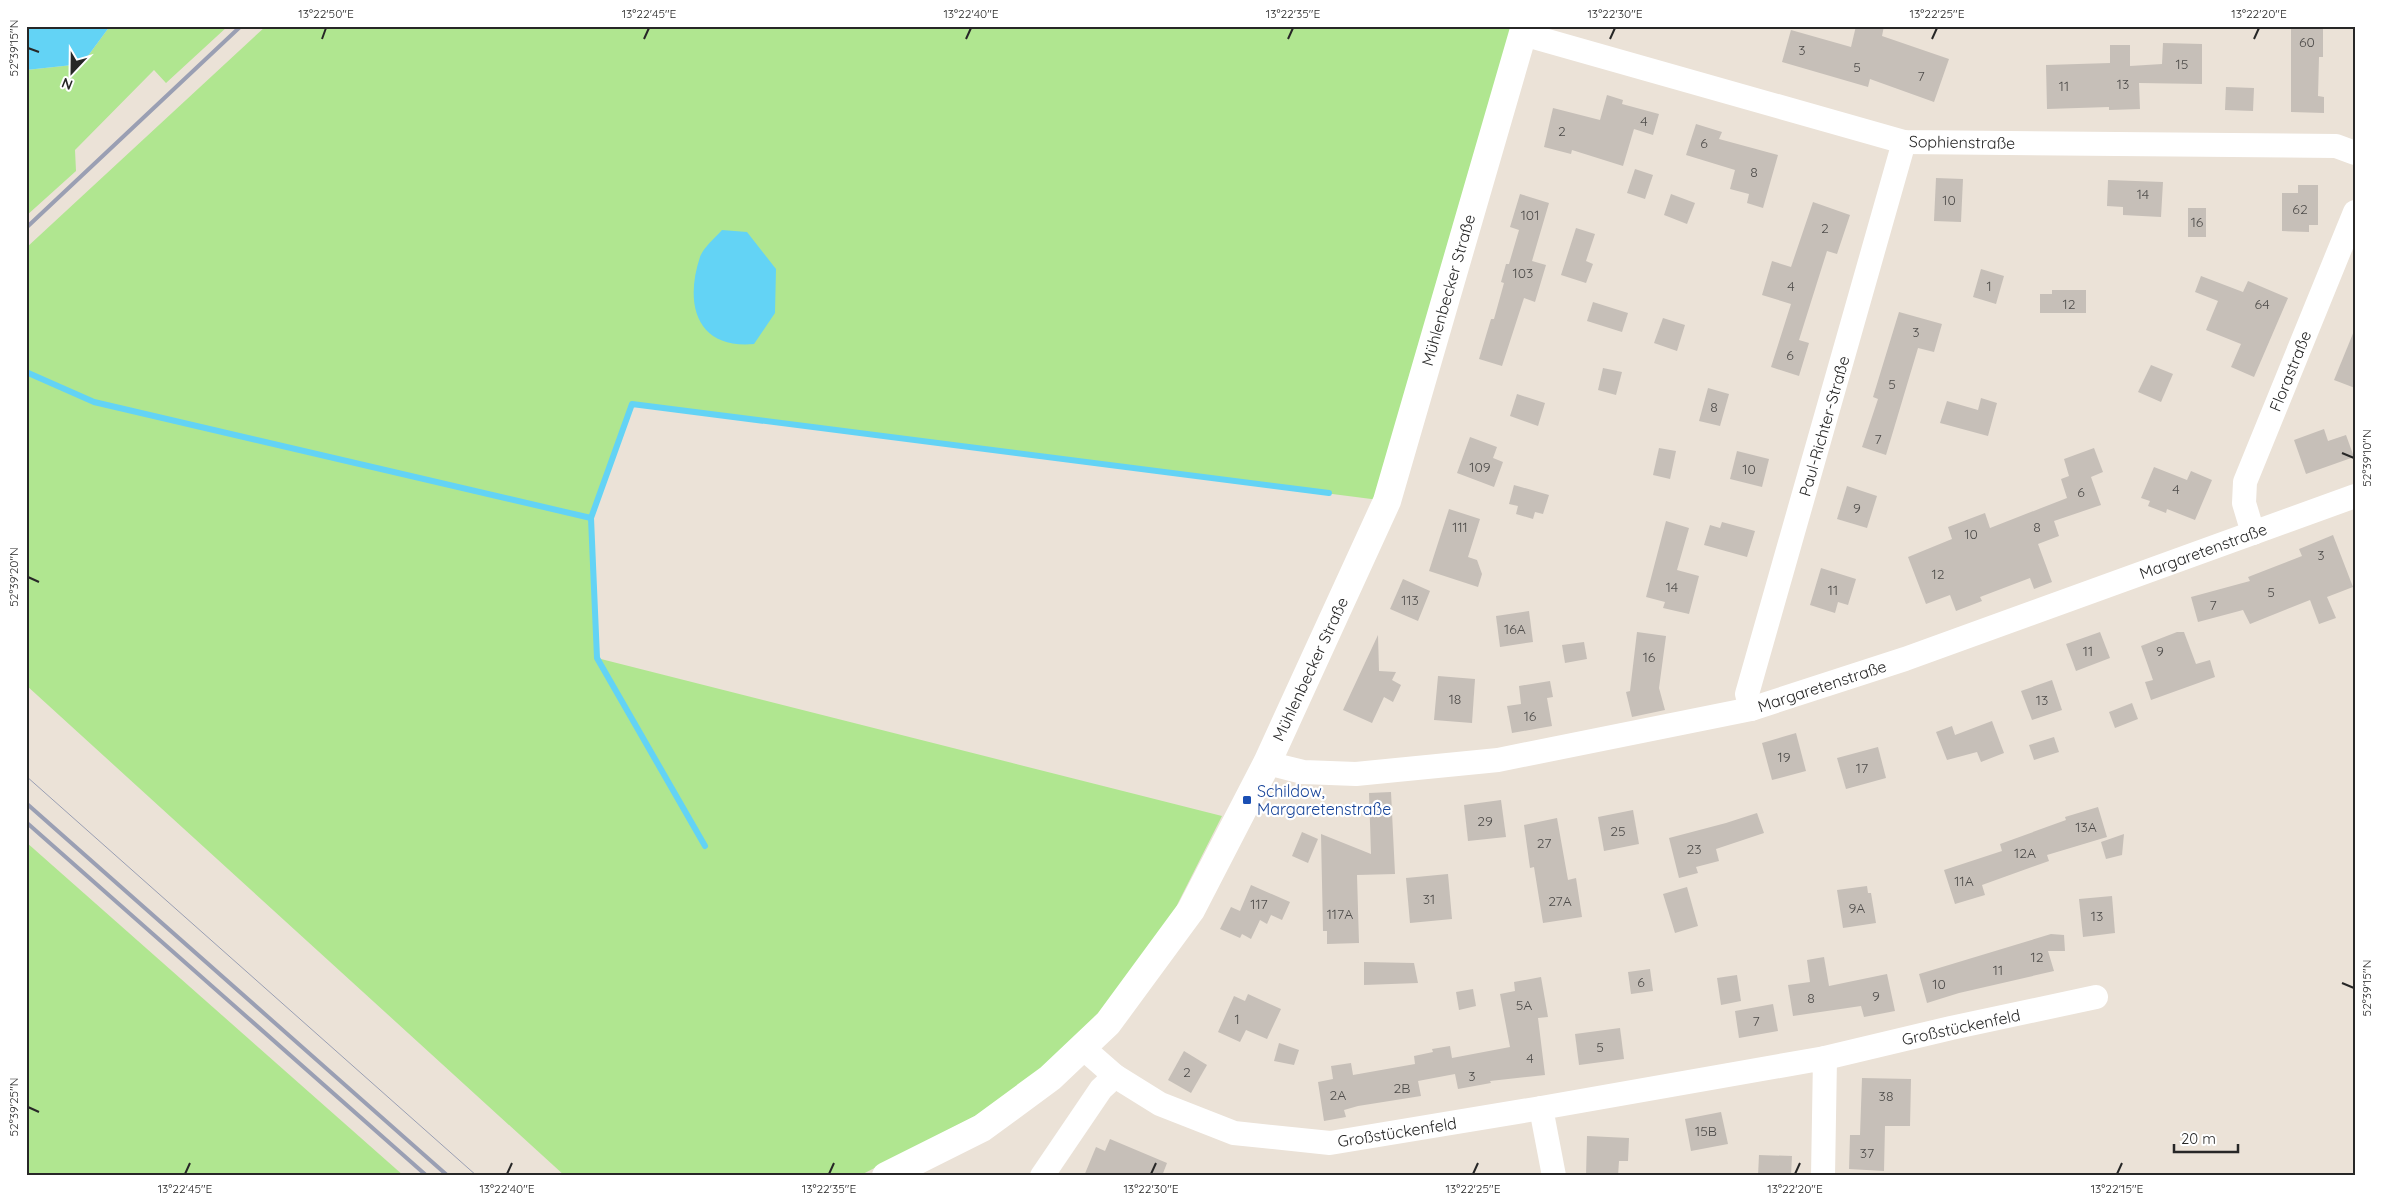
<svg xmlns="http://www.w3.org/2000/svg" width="2381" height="1202" viewBox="0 0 2381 1202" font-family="Quicksand,sans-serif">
<rect width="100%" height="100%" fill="#ebe2d7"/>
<g fill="#b0e690">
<polygon points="110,26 228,26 166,83 154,70 75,150 76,171 26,216 26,70 82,64"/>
<polygon points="266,26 1525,26 1387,501 632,405 591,518 597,658 1222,816 1178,903 1160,955 1083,1048 975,1116 859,1176 565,1176 26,685 26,248"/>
<polygon points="26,842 404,1176 26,1176"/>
</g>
<g fill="#63d3f5">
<polygon points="26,26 110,26 82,64 26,70"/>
<path d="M 722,230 L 747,232 L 776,269 L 775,313 L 754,344 C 697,349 684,305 700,257 C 703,248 715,238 722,230 Z"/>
</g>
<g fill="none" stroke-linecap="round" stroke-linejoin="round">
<g stroke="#63d3f5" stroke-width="6">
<polyline points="26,372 94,402 591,518 632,404 1329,493"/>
<polyline points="591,518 597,658 705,846"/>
</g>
</g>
<g fill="#c6bfb8">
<polygon points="1856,26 1884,26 1882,36 1949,59 1934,102 1870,79 1868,87 1782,62 1791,30 1851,47"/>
<polygon points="2291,26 2323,26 2323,57 2319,57 2318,96 2324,97 2324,113 2291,112"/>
<polygon points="2163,43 2202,44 2202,84 2139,83 2140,109 2109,110 2109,107 2047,109 2046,65 2110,63 2110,45 2130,45 2130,66 2162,64"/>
<polygon points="2226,87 2254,88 2253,111 2225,110"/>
<polygon points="1607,95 1623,100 1622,104 1659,114 1653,135 1634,129 1623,166 1572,150 1571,154 1544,147 1553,108 1600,120"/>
<polygon points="1696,124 1722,132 1719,139 1778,155 1763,208 1747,203 1749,194 1730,189 1735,170 1686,155"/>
<polygon points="1635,169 1653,175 1645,199 1627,193"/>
<polygon points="1936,178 1963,179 1961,222 1934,221"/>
<polygon points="2108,180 2163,182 2161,217 2123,215 2123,207 2107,206"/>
<polygon points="2298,185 2318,185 2318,225 2309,225 2309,232 2282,231 2282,193 2298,193"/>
<polygon points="1520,194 1549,203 1532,261 1546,265 1535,302 1524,298 1502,366 1479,359 1491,319 1494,319 1504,283 1501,282 1506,264 1509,264 1519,230 1510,227"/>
<polygon points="1671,194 1695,203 1687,224 1664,215"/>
<polygon points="1813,202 1850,215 1837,254 1827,251 1799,340 1809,343 1799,376 1771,367 1791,304 1762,295 1772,261 1791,267"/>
<rect x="2188" y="208" width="18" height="29"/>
<polygon points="1576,228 1595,234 1586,261 1593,264 1586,283 1561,275"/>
<polygon points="1981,269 2004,276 1996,304 1973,297"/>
<polygon points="2201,276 2243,292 2248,281 2288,298 2254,377 2231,367 2241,344 2206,330 2218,301 2195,292"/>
<polygon points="2052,290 2086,290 2086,313 2040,313 2040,294 2052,294"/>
<polygon points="1593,302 1628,313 1622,332 1587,321"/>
<polygon points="1899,312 1942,324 1934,352 1918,348 1886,455 1862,447 1878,399 1873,397"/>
<polygon points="1663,318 1685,325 1677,351 1654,343"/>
<polygon points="2354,331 2355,331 2355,388 2334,380"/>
<polygon points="2151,365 2173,374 2161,402 2138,392"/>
<polygon points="1603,368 1622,372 1616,395 1598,390"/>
<polygon points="1708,388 1729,394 1720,426 1699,421"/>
<polygon points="1517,394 1545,403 1538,426 1510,416"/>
<polygon points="1981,398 1997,403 1988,436 1940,423 1947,401 1978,410"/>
<polygon points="2324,429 2328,441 2346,435 2354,457 2306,474 2294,440"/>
<polygon points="1470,437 1497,447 1493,458 1503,462 1494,487 1457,473"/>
<polygon points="1659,448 1676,451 1670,479 1653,475"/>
<polygon points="2094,448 2103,472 2091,477 2101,505 2054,521 2059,536 2038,544 2052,582 2034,589 2030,578 1980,597 1982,601 1956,611 1950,595 1926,604 1908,557 1952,539 1948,527 1985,513 1990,528 2067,498 2061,479 2069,476 2064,459"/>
<polygon points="1737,451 1769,459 1762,487 1730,479"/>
<polygon points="2154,467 2187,480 2191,471 2212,480 2195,520 2167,509 2166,513 2148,506 2150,501 2141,498"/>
<polygon points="1514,485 1549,495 1543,514 1535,512 1533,519 1516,514 1518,506 1509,504"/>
<polygon points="1847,486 1877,496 1867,528 1837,519"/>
<polygon points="1449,509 1480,519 1468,557 1477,560 1482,574 1478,587 1429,571"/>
<polygon points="1666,521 1689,528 1677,570 1699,576 1689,614 1663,608 1665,602 1646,597"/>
<polygon points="1722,522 1755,531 1747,557 1704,545 1710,525 1720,528"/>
<polygon points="2333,535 2353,587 2327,597 2336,618 2319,624 2310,600 2250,624 2243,610 2198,622 2191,597 2250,581 2248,577 2302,556 2299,549"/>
<polygon points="1821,568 1856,579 1848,605 1838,602 1835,613 1810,605"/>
<polygon points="1403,579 1430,591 1418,621 1390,609"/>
<polygon points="1529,611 1533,642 1500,647 1496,616"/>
<polygon points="1637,632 1666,636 1659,688 1665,710 1632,717 1626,692 1630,691"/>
<polygon points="2100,632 2110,658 2076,671 2066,644"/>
<polygon points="2177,632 2184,632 2196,664 2210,660 2215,677 2151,700 2145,682 2153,680 2141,646"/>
<polygon points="1378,635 1379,671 1396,672 1392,680 1401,685 1393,702 1384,697 1372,723 1343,710"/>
<polygon points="1584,642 1587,659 1565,663 1562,645"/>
<polygon points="1438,676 1475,679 1472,723 1434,720"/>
<polygon points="2052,680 2062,710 2032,720 2021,691"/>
<polygon points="1550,681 1553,697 1547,698 1552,726 1512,733 1507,706 1521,704 1519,686"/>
<polygon points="2132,703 2138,719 2115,728 2109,712"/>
<polygon points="1992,721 2004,753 1981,762 1977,752 1947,760 1936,732 1952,726 1955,735"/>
<polygon points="1796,733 1806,771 1772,780 1762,743"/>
<polygon points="2054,737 2059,752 2034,760 2029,745"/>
<polygon points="1878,747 1886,778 1846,789 1837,758"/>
<polygon points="1391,792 1395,874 1357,875 1359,943 1327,944 1327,931 1323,931 1321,834 1371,854 1369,793"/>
<polygon points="1501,800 1506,837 1468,841 1464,805"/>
<polygon points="2098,807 2107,837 2047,855 2049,861 1982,885 1985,895 1955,904 1944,870 2002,851 2000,844 2066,820 2065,817"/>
<polygon points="1633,810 1639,844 1604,851 1598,817"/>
<polygon points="1757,813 1764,833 1716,849 1719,861 1696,867 1698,873 1679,878 1669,838 1726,823"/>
<polygon points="1557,818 1568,880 1576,878 1582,917 1543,923 1534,867 1530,868 1524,825"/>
<polygon points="1302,832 1318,839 1308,863 1292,856"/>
<polygon points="2124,834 2122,855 2106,859 2101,842"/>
<polygon points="1448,874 1452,919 1410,923 1406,878"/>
<polygon points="1251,885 1290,902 1282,920 1271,915 1267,924 1260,920 1251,939 1242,934 1240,938 1220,929 1231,907 1240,911"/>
<polygon points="1867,886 1868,893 1871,893 1876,923 1843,928 1837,890"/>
<polygon points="1687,887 1698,926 1675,933 1663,894"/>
<polygon points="2112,896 2115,933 2083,937 2079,899"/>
<polygon points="2051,934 2064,935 2065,951 2048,951 2054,971 1959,993 1927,1003 1919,974"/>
<polygon points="1824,957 1829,986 1887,974 1895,1011 1864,1017 1861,1006 1793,1016 1788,985 1810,982 1807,960"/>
<polygon points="1364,962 1414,963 1418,983 1364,985"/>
<polygon points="1650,969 1653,991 1631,994 1628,972"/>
<polygon points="1737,975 1741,1001 1721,1005 1717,978"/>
<polygon points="1541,977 1548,1017 1538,1018 1545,1075 1490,1081 1491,1083 1458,1089 1455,1074 1418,1081 1421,1096 1358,1106 1344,1110 1346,1117 1324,1121 1318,1082 1333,1079 1331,1066 1351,1063 1353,1075 1415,1064 1414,1056 1433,1052 1432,1049 1450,1046 1452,1058 1510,1047 1500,994 1515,991 1514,982"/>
<polygon points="1473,989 1476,1006 1459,1010 1456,992"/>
<polygon points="1248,994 1281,1009 1267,1039 1246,1030 1240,1042 1218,1032 1234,996 1245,1001"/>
<polygon points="1773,1004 1778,1031 1739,1038 1735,1011"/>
<polygon points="1620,1028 1624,1059 1579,1065 1575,1034"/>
<polygon points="1279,1043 1299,1050 1294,1065 1274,1061"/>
<polygon points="1184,1051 1207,1065 1191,1093 1168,1080"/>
<polygon points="1862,1078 1911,1079 1910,1126 1885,1126 1884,1171 1849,1169 1850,1135 1860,1135"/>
<polygon points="1721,1112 1728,1144 1691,1151 1685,1119"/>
<polygon points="1587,1136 1629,1138 1628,1161 1619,1161 1618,1176 1586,1176"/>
<polygon points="1110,1139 1167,1163 1162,1176 1084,1176 1096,1147 1105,1151"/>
<polygon points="1759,1155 1792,1156 1791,1176 1758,1176"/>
</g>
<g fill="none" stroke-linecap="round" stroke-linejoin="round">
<g stroke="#fff" stroke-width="24">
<polyline points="1523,34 1904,142 2336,146 2355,153"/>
<polyline points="2253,533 2244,503 2245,482 2355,212"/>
<polyline points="1751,709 1747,694 1904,142"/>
<polyline points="1267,763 1303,772 1356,774 1498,760 1751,709 1905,659 2355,496"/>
<polyline points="1083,1048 1115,1076 1160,1104 1234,1133 1330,1143 1541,1108 1825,1058 1823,1176"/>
<polyline points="1825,1058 1951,1028 2096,997"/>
<polyline points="1541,1108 1554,1176"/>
<polyline points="1042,1176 1101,1089 1115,1076"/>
</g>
<polyline stroke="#fff" stroke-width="28" points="886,1176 982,1128 1050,1078 1108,1023 1191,910 1267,763 1387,501 1525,26"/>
<polyline stroke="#9a9fb3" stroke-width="1" points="26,776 477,1176"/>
<g stroke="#9a9fb3" stroke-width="4">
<polyline points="26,228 241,26"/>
<polyline points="26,803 448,1176"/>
<polyline points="26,822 427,1176"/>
</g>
</g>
<path fill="none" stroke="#272727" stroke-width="2" d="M 322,39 L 326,28M 644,39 L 649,28M 966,39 L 971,28M 1288,39 L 1293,28M 1610,39 L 1615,28M 1932,39 L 1937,28M 2254,39 L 2259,28M 28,48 L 39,52M 2342,453 L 2354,458M 28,577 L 39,582M 2342,983 L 2354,988M 28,1107 L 39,1112M 185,1174 L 190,1163M 507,1174 L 512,1163M 829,1174 L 834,1163M 1151,1174 L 1156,1163M 1473,1174 L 1478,1163M 1795,1174 L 1800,1163M 2117,1174 L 2122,1163"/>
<rect fill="#1a4fb4" stroke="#fff" stroke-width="2" x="1242" y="795" width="10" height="10" rx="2.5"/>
<g text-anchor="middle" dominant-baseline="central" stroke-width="4.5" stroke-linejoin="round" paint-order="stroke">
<g font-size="14" fill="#4f4d4b">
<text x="2307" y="42">60</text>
<text x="1802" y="50">3</text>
<text x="2182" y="64">15</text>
<text x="1857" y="67">5</text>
<text x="1921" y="76">7</text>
<text x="2123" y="84">13</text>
<text x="2064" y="86">11</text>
<text x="1644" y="121">4</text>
<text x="1562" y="131">2</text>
<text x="1704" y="143">6</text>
<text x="1754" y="172">8</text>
<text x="2143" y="194">14</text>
<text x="1949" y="200">10</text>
<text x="2300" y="209">62</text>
<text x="1530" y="215">101</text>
<text x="2197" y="222">16</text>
<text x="1825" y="228">2</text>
<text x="1523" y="273">103</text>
<text x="1791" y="286">4</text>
<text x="1989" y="286">1</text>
<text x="2069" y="304">12</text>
<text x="2262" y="304">64</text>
<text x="1916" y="332">3</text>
<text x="1790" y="355">6</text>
<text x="1892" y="384">5</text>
<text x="1714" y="407">8</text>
<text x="1878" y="439">7</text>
<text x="1480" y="467">109</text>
<text x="1749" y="469">10</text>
<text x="2176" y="489">4</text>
<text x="2081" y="492">6</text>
<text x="1857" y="508">9</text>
<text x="1460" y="527">111</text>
<text x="2037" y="527">8</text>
<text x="1971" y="534">10</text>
<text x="2321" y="555">3</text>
<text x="1938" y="574">12</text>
<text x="1672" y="587">14</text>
<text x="1833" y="590">11</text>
<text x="2271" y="592">5</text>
<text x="1410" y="600">113</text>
<text x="2213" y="605">7</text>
<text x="1515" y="629">16A</text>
<text x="2088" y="651">11</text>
<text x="2160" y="651">9</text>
<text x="1649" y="657">16</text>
<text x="1455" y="699">18</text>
<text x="2042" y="700">13</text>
<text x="1530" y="716">16</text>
<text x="1784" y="757">19</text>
<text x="1862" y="768">17</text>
<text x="1485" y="821">29</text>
<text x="2086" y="827">13A</text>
<text x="1618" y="831">25</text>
<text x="1544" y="843">27</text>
<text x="1694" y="849">23</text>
<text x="2025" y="853">12A</text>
<text x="1964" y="881">11A</text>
<text x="1429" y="899">31</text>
<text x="1560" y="901">27A</text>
<text x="1259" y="904">117</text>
<text x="1857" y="908">9A</text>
<text x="1340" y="914">117A</text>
<text x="2097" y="916">13</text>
<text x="2037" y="957">12</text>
<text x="1998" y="970">11</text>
<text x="1641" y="982">6</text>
<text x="1939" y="984">10</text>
<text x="1876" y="996">9</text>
<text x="1811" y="998">8</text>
<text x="1524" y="1005">5A</text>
<text x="1237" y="1019">1</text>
<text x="1756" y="1021">7</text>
<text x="1600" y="1047">5</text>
<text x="1530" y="1058">4</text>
<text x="1187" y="1072">2</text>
<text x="1472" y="1076">3</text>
<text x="1402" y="1088">2B</text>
<text x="1338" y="1095">2A</text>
<text x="1886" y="1096">38</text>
<text x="1706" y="1131">15B</text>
<text x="1867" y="1153">37</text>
</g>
<g font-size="16" fill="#272727" stroke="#fff">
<text transform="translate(1962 142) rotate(1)">Sophienstraße</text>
<text transform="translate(1448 290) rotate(-74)">Mühlenbecker Straße</text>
<text transform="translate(2290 371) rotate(-68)">Florastraße</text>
<text transform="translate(1824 426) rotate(-74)">Paul-Richter-Straße</text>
<text transform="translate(2203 551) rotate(-20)">Margaretenstraße</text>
<text transform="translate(1310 669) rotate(-65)">Mühlenbecker Straße</text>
<text transform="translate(1822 686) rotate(-18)">Margaretenstraße</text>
<text transform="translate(1961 1027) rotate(-12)">Großstückenfeld</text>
<text transform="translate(1397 1132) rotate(-9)">Großstückenfeld</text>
</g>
<g font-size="16" fill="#164399" stroke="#fff" text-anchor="start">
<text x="1257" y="791">Schildow,<tspan x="1257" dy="18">Margaretenstraße</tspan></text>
</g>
</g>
<rect width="2381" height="1202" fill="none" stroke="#ffffff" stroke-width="55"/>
<g transform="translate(72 72) rotate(202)" stroke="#ffffff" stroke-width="4" paint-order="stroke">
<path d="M0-4L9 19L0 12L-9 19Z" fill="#272727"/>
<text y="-8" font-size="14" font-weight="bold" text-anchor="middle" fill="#272727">N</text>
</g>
<path d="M2174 1144v8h64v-8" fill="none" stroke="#272727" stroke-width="2.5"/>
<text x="2181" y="1144" font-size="15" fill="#272727" stroke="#ffffff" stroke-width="4" paint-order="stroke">20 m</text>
<rect x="28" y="28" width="2326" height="1146" fill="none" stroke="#272727" stroke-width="2"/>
<g font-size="12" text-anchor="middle" fill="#272727">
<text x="326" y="18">13°22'50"E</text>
<text x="649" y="18">13°22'45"E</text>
<text x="971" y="18">13°22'40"E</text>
<text x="1293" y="18">13°22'35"E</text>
<text x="1615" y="18">13°22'30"E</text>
<text x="1937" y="18">13°22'25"E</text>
<text x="2259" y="18">13°22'20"E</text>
<text transform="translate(14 48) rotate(-90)" y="4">52°39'15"N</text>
<text transform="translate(2367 458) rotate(-90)" y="4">52°39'10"N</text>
<text transform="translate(14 577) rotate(-90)" y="4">52°39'20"N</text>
<text transform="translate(2367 988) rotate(-90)" y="4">52°39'15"N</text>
<text transform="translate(14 1107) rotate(-90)" y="4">52°39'25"N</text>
<text x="185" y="1193">13°22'45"E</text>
<text x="507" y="1193">13°22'40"E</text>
<text x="829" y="1193">13°22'35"E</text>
<text x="1151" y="1193">13°22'30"E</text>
<text x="1473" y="1193">13°22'25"E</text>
<text x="1795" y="1193">13°22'20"E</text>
<text x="2117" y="1193">13°22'15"E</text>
</g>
</svg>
